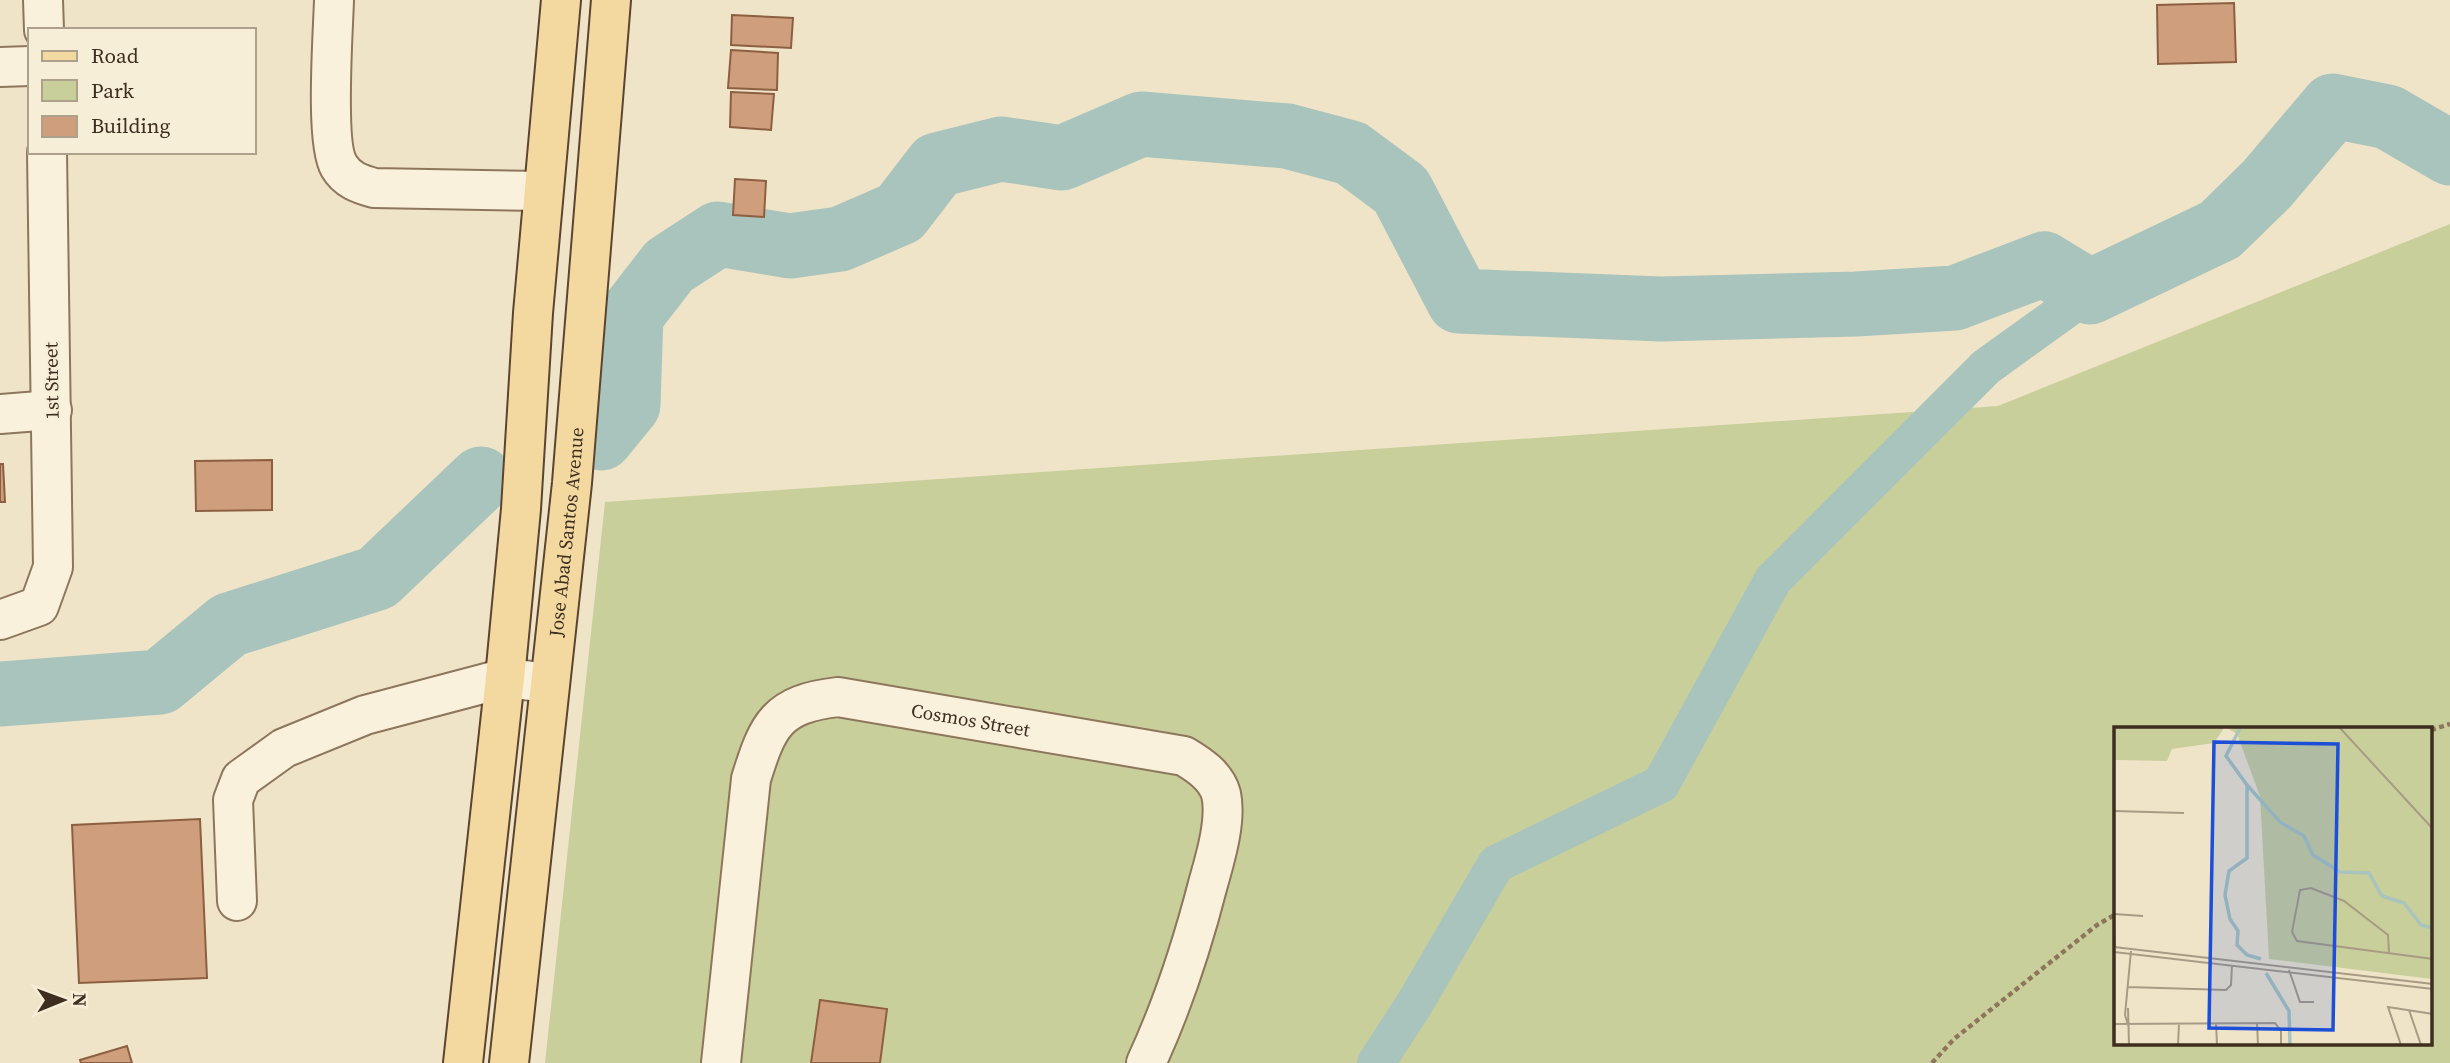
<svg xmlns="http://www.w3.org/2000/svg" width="2450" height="1063" viewBox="0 0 2450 1063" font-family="'Source Serif 4',serif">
<rect width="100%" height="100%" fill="#f0e4c8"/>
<path fill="#c9cf9b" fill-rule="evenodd" d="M 2450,224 L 2450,1063 L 545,1063 L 605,502 L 1998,406 ZM 2116,729 L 2431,729 L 2431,1044 L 2116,1044 Z"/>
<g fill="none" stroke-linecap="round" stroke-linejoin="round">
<polyline stroke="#a9c4bc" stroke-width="38" points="1376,1063 1415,1003 1496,864 1661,784 1773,580 1986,367 2090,292"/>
<g stroke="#a9c4bc" stroke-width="65">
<polyline points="601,438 628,405 631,315 669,266 718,234 790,246 840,239 900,213 937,165 1001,149 1062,158 1141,124 1287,136 1351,153 1401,190 1459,301 1661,309 1856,304 1955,298 2044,264 2090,292 2220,230 2267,184 2333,106 2388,117 2450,153"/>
<polyline points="0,694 160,682 229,625 377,578 481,479"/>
</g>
</g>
<g fill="#cf9f7d" stroke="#8d5f41" stroke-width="2">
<polygon points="2234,3 2236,62 2158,64 2157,5"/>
<polygon points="732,15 793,18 791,48 731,45"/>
<polygon points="731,50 778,53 777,90 728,88"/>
<polygon points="731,92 774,94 771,130 730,127"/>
<polygon points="735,179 766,181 764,217 733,215"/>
<polygon points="272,460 272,510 196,511 195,461"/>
<polygon points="0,464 3,464 5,502 0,502"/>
<polygon points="200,819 207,978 79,983 72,825"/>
<polygon points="820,1000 887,1009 880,1063 811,1063"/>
<polygon points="127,1046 132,1063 81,1063 80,1060"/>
</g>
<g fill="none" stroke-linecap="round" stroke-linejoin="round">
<defs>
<g id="minor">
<polyline points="43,0 44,30"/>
<path d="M 334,0 C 333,33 325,143 339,166 C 347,180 360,184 374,188 L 543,191"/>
<polyline points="0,67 30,66"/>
<polyline points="0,414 52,410"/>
<polyline points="0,620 39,606 53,567 47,152"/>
<polyline points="237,901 233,800 241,779 284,748 365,715 505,678 550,683"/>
<path id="s1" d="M 721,1063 L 751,779 C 768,724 777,704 838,697 L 1184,756 C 1199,765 1216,776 1221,794 C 1227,820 1215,859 1208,884 C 1192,946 1173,1005 1146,1063"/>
</g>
<g id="major">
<polyline points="463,1063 505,678 521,509 533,313 561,0"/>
<path id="s2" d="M 509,1063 L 572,483 L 611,0"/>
</g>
</defs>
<use href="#minor" stroke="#8d765c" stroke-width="42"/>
<use href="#major" stroke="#5b4430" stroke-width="42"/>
<g stroke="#8d765c" stroke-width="4.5" stroke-dasharray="5 3.5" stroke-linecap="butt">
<polyline points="2431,730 2450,724"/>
<polyline points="1932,1063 1954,1039 2097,925 2116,914"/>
</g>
<use href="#minor" stroke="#faf1dc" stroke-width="38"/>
<use href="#major" stroke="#f3d9a0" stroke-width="38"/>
</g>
<g text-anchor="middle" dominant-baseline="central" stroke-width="5" stroke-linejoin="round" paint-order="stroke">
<g font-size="19" fill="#3d2e20" stroke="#f7eed8">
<text transform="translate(51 381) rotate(-91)">1st Street</text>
<text stroke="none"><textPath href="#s2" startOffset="534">Jose Abad Santos Avenue</textPath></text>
<text stroke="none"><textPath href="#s1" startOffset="551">Cosmos Street</textPath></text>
</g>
</g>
<g transform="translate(2114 727)">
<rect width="318" height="318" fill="#f0e4c8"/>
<path d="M 0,1 L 110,1 L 100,16 L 58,22 L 53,34 L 0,33 ZM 113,1 L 318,1 L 318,252 L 155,232 L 146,69 L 123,7 Z" fill="#c9cf9b"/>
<path fill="none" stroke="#a9c4bc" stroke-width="3.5" d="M 126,1 L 112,29 L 133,58 L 133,131 L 115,144 L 111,168 L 116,192 L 124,204 L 123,218 L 133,228 L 147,232M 133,58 L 166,95 L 190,109 L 199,128 L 226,145 L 255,146 L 268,169 L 290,176 L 307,198 L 319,201M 152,246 L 175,284 L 176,318"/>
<path fill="none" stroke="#a89b85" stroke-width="2" d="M 226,1 L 319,102M 0,84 L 70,86M 0,187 L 29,189M 0,191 L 1,221M 0,220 L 319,257M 0,225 L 319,262M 275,226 L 274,208 L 230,174 L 197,161 L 186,163 L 178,205 L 183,214 L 319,232M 175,243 L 186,275 L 200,275M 14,260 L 112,263 L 117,258 L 118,238M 14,281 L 15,318M 295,283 L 307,318M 102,296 L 103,318M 143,296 L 144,318M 0,297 L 161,296 L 167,304 L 167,318M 15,301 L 11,288 L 17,224M 64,318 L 65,297M 287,318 L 274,280 L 319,287"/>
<path fill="#1d4ed8" fill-opacity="0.15" stroke="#1d4ed8" stroke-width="3.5" d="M 100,15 L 224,17 L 219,303 L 95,301 Z"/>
<rect width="318" height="318" fill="none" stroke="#3d2e20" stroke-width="3.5"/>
</g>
<rect x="28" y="28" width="228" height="126" fill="#f7eed8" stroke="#ada18e" stroke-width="2"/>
<rect x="42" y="51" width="35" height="10" fill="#f3d9a0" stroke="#ada18e" stroke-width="2"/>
<text x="91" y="63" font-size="21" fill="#3d2e20">Road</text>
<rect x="42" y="80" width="35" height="21" fill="#c9cf9b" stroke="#ada18e" stroke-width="2"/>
<text x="91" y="98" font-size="21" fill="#3d2e20">Park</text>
<rect x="42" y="116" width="35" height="21" fill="#cf9f7d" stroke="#ada18e" stroke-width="2"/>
<text x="91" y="133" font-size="21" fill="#3d2e20">Building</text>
<g transform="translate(63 1000) rotate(89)" stroke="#f7eed8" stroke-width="5" paint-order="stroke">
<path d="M0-5L12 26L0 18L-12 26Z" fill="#3d2e20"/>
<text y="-10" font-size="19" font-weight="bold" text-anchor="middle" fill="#3d2e20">N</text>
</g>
</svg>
